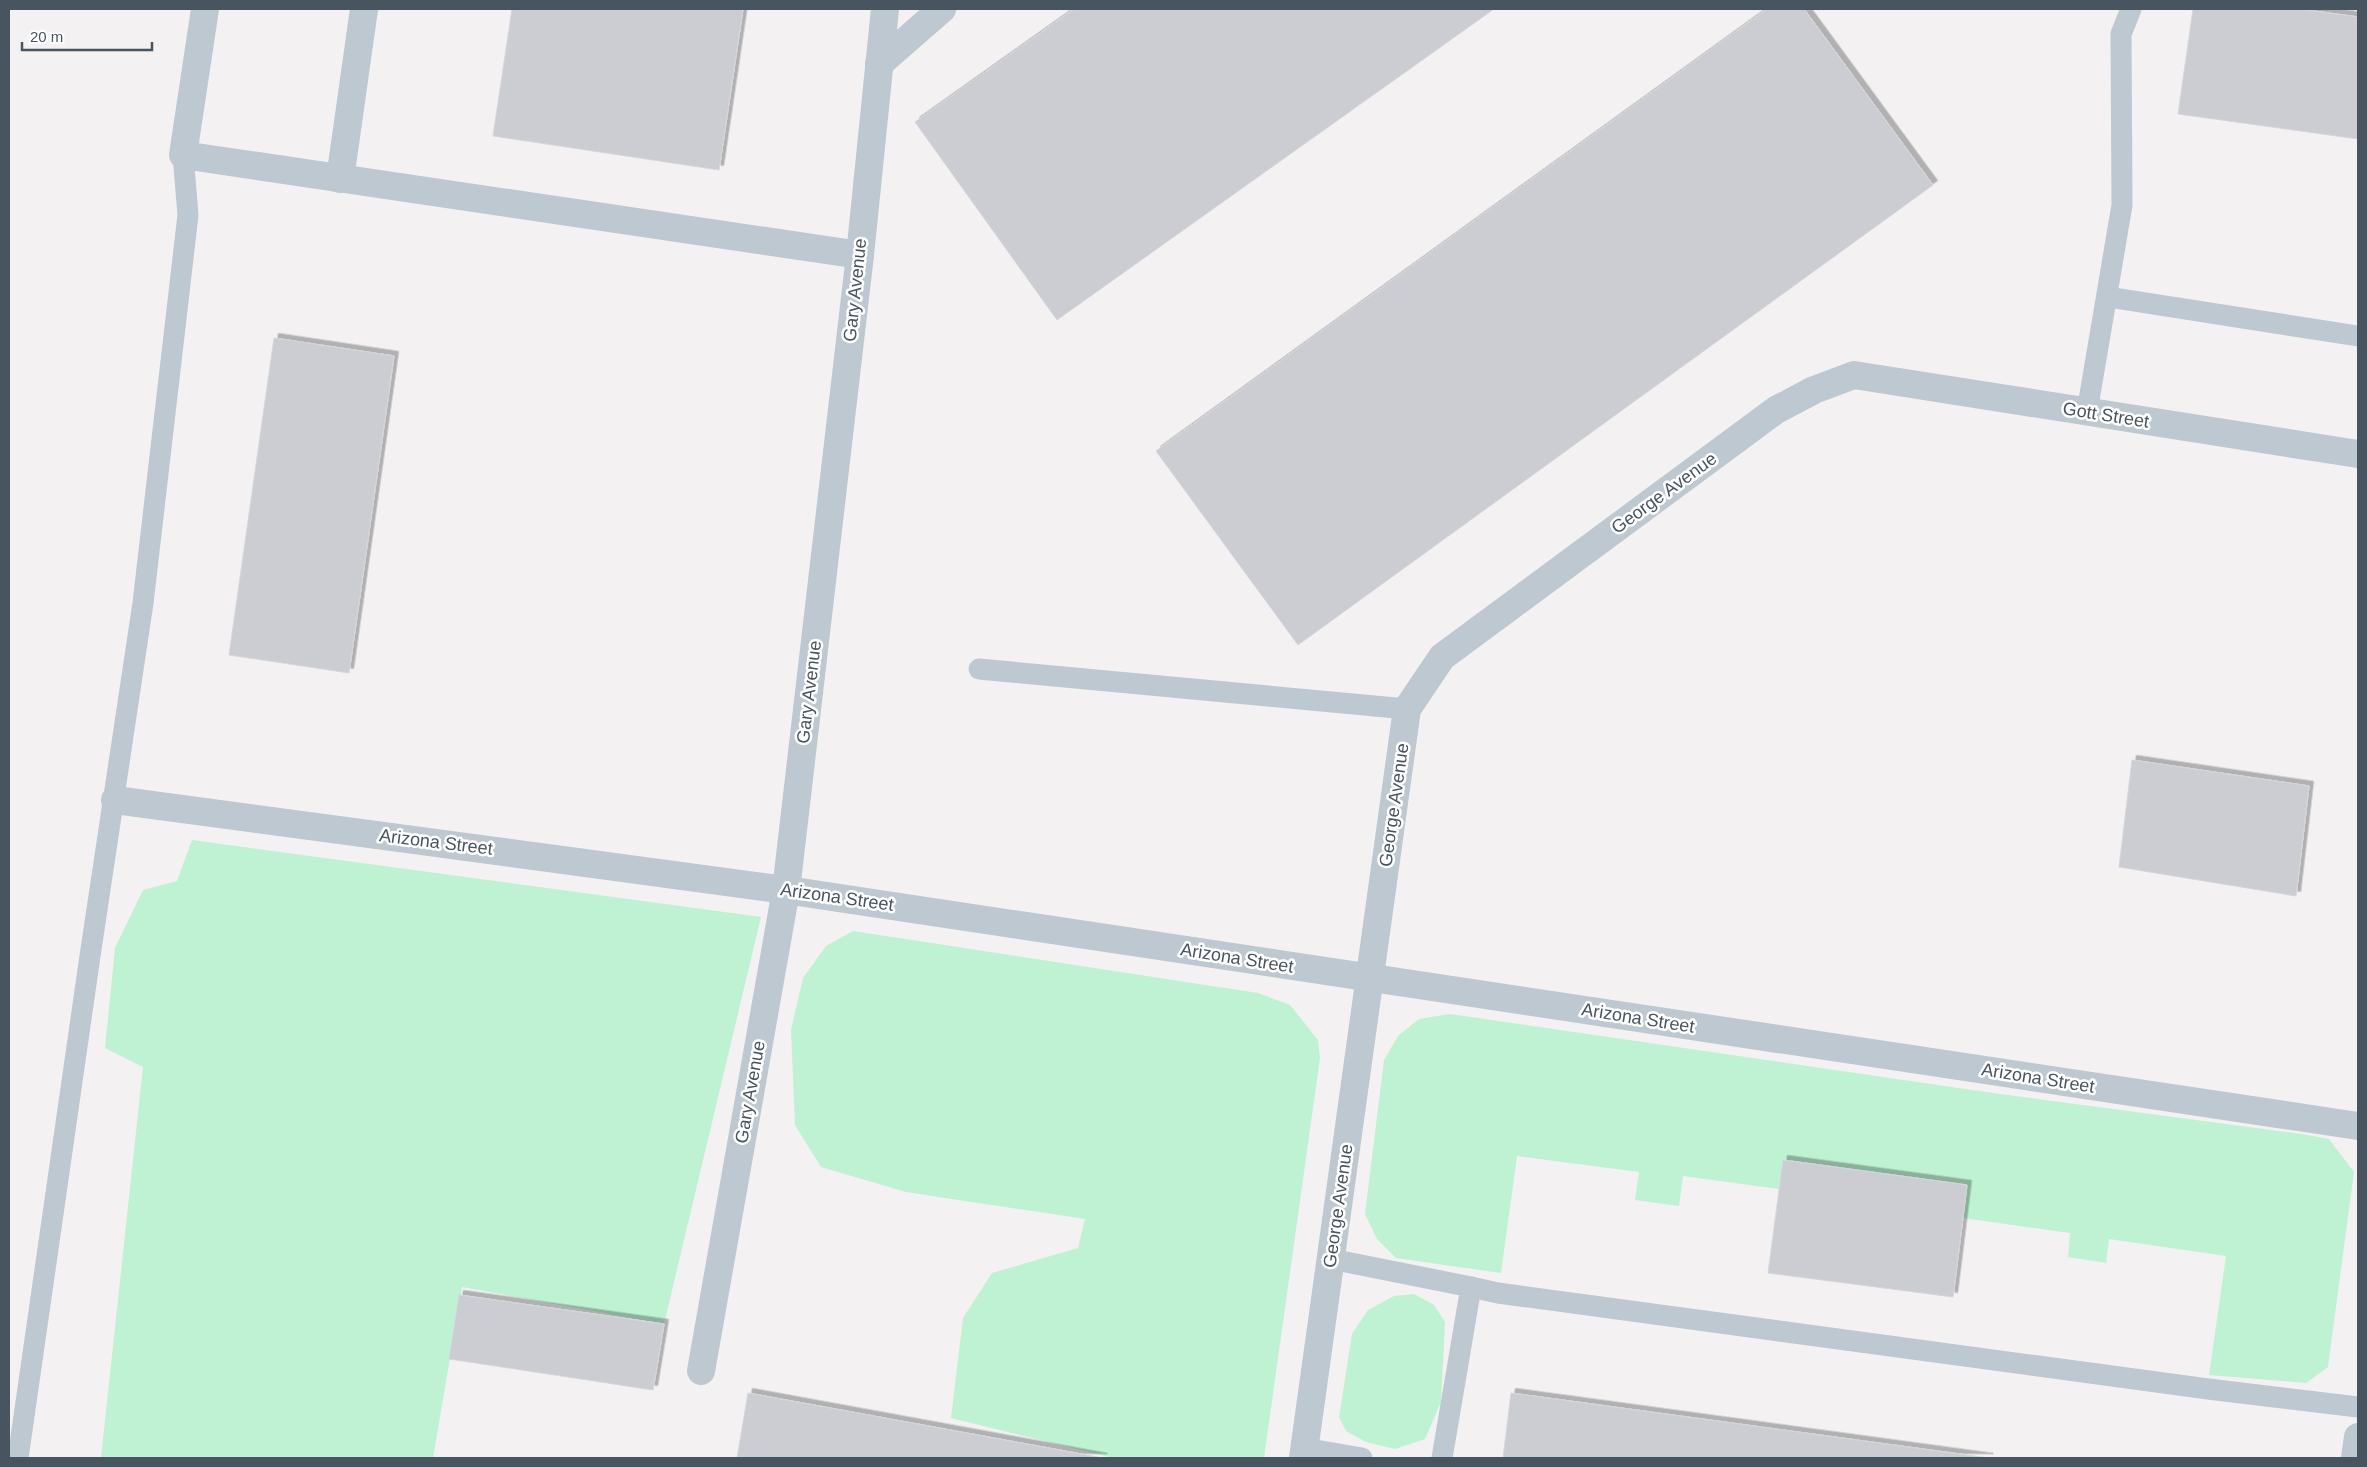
<svg xmlns="http://www.w3.org/2000/svg" width="2367" height="1467" viewBox="0 0 2367 1467" font-family="Arial,sans-serif">
<defs>
<filter id="shadow"><feDropShadow dx="4.5" dy="-4.5" stdDeviation="0" flood-color="#0004"/></filter>
</defs>
<rect width="100%" height="100%" fill="#f3f1f1"/>
<g fill="#bff1d3">
<polygon points="192,840 761,917 664,1324 462,1287 433,1458 101,1458 143,1067 105,1048 115,948 143,890 177,881"/>
<polygon points="853,931 1258,993 1290,1005 1318,1040 1320,1058 1264,1458 1113,1458 951,1418 963,1318 992,1273 1078,1248 1085,1219 906,1192 821,1167 795,1125 791,1030 803,978 826,946"/>
<polygon points="1450,1014 2000,1094 2302,1134 2329,1139 2354,1172 2328,1367 2306,1383 2209,1375 2226,1256 2109,1239 2106,1263 2068,1257 2070,1233 1963,1218 1967,1185 1784,1160 1779,1189 1683,1176 1679,1206 1635,1200 1639,1172 1517,1156 1501,1273 1396,1258 1377,1239 1365,1214 1384,1060 1398,1036 1419,1019"/>
<polygon points="1414,1294 1434,1305 1445,1322 1441,1402 1425,1439 1395,1449 1366,1442 1346,1431 1339,1417 1352,1334 1368,1310 1394,1296"/>
</g>
<g fill="#cbcdd3" stroke="#d5d7dc" filter="url(#shadow)">
<polygon points="512,9 743,9 719,170 493,136"/>
<polygon points="1074,9 1494,9 1057,320 915,122"/>
<polygon points="1767,9 1804,9 1933,185 1298,645 1156,451"/>
<polygon points="2193,9 2299,9 2358,17 2358,139 2178,114"/>
<polygon points="274,338 394,356 349,673 229,655"/>
<polygon points="2132,760 2309,786 2296,896 2119,867"/>
<polygon points="1783,1160 1967,1185 1953,1297 1768,1273"/>
<polygon points="459,1295 664,1324 653,1390 449,1359"/>
<polygon points="748,1393 1103,1458 737,1458"/>
<polygon points="1511,1393 1989,1458 1503,1458"/>
</g>
<g fill="none" stroke-linecap="round" stroke-linejoin="round">
<g stroke="#bec8d0" stroke-width="21">
<polyline points="2108,297 2358,336"/>
<polyline points="2087,412 2122,205 2121,34 2131,9"/>
<polyline points="979,669 1407,709"/>
<polyline points="1331,1259 1471,1287 1442,1458"/>
<polyline points="1471,1287 1498,1293 2208,1389 2358,1407"/>
<polyline points="1304,1448 1362,1458"/>
<polyline points="18,1458 90,956 143,603 188,215 183,155"/>
</g>
<g stroke="#bec8d0" stroke-width="28">
<polyline points="205,9 183,155 860,255"/>
<polyline points="879,64 942,9"/>
<polyline points="340,179 364,9"/>
<polyline points="115,800 786,890 2358,1126"/>
<polyline points="701,1371 786,890 860,255 885,9"/>
<polyline points="1303,1458 1407,709 1442,657 1776,410 1814,390 1854,375 2358,454"/>
<polyline points="2355,1458 2358,1437"/>
</g>
</g>
<g text-anchor="middle" dominant-baseline="central" stroke-width="5" stroke-linejoin="round" paint-order="stroke">
<g font-size="18" fill="#48545f" stroke="#fff">
<text transform="translate(855 290) rotate(-84)">Gary Avenue</text>
<text transform="translate(2106 415) rotate(9)">Gott Street</text>
<text transform="translate(1664 493) rotate(-36)">George Avenue</text>
<text transform="translate(809 692) rotate(-83)">Gary Avenue</text>
<text transform="translate(1394 805) rotate(-82)">George Avenue</text>
<text transform="translate(436 842) rotate(7)">Arizona Street</text>
<text transform="translate(837 897) rotate(8)">Arizona Street</text>
<text transform="translate(1237 958) rotate(9)">Arizona Street</text>
<text transform="translate(1638 1018) rotate(9)">Arizona Street</text>
<text transform="translate(2038 1078) rotate(9)">Arizona Street</text>
<text transform="translate(750 1092) rotate(-80)">Gary Avenue</text>
<text transform="translate(1338 1206) rotate(-82)">George Avenue</text>
</g>
</g>
<rect width="2367" height="1467" fill="none" stroke="#48545f" stroke-width="20"/>
<path d="M22 42v8h130v-8" fill="none" stroke="#48545f" stroke-width="2.5"/>
<text x="30" y="42" font-size="15" fill="#48545f" stroke="#ffffff" stroke-width="4" paint-order="stroke">20 m</text>
</svg>
